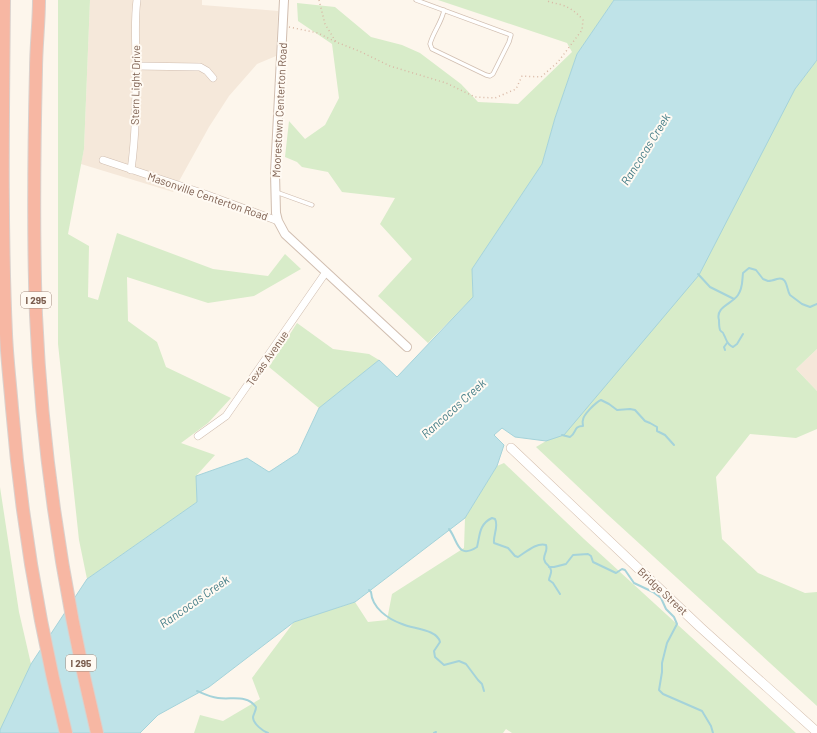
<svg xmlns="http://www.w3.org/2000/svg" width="817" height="733" viewBox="0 0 817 733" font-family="Barlow,sans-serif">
<rect width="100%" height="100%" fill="#fdf6ec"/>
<g fill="#f5e8da">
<polygon points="90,0 202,0 202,5 278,11 276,56 257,64 229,96 209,127 173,192 81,164 84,149"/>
<polygon points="817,349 817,391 796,369"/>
</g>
<g fill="#d8ecc9">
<polygon points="58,0 90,0 84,149 68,234 89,246 88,297 98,300 117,233 213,269 268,276 285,254 301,269 254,296 208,303 127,277 128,321 157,342 166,367 231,398 208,423 181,443 215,455 196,476 197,502 87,579 79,540 58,344"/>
<polygon points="438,0 614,0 577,54 555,118 542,164 472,269 473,297 428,343 378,296 412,259 380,224 395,198 342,192 328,172 302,167 297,162 285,157 289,121 305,139 325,125 339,98 332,44 298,21 297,3 335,7 371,37 402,45 420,53 461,84 478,102 518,104 572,52 567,43"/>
<polygon points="817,60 817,349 796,369 817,391 817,429 796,438 750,434 716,477 722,539 758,573 805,593 817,592 817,706 607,514 536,447 546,441 795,89"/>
<polygon points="297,323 333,349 369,354 379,360 319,408 269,367"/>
<polygon points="504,463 584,539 796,733 512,733 506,729 503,733 194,733 200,715 223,721 260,699 252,678 294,622 355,602 368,622 387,620 392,594 464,548 465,518 497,466"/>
<polygon points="0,487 19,612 31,664 0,730"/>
</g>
<polygon fill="#bfe3e8" stroke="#a5d3da" points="614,0 817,0 817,60 795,89 699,275 564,435 546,441 515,437 502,428 494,435 504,445 497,466 465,518 355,602 294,622 209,687 158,715 140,733 0,733 0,730 31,664 87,579 197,502 196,476 247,458 269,472 298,453 319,408 379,360 397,377 473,297 472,269 542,164 555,118 577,54"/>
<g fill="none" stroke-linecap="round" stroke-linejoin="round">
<g stroke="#a5d3da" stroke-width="2">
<polyline points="698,274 710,287 734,299"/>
<path d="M 743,334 L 737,344 L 733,347 C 726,344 727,340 724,335 C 722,330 723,334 720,330 C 719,327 719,323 719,320 C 715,307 732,304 738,295 C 743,288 742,281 743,273 L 749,268 L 756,270 L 763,279 L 768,281 C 771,281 774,280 777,279 C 788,276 786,289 790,295 L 802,304 L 810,307 L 817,304"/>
<polyline points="725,350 724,347 727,343"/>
<path d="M 562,435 L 570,437 C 577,433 573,426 583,426 C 583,424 582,422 583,420 C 583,415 596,402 601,400 L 609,404 L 617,410 L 630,409 L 635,410 L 645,421 L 650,423 L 657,427 L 657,431 L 665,435 L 674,445"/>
<path d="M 449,529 C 458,540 457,560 477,547 C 480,535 479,524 492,518 L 495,519 C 499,526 493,535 494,543 L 508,548 L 515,556 L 518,557 C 526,552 537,542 546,545 C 548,551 544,553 544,559 C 545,565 550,565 551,570 C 552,573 549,577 549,580 L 553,583 L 560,594"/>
<polyline points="549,567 554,567 566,564 573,555 588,554 591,556 593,562 616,573 622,569 625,570 634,583 653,592 661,598 666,609 674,617 677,624 667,643 662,663 662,672 659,690 663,694 702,711 711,726 713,733"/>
<path d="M 369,590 L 371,592 C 372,608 388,619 402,624 C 412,629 437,629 440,642 L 434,651 L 435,657 L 444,665 L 459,661 L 466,664 L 478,680 L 482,684 L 484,691"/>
<path d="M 197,691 C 204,694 210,697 218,698 C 231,700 247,694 256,707 C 256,711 254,713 253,717 C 253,724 263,731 268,733"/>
<polyline points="434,733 436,732"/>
</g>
<defs>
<g id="service">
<path d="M 416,0 L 511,35 L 509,42 L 493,74 L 490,76 L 486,75 L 432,49 L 430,44 C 433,32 442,22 444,10"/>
<polyline points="276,192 312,205"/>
</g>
<g id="minor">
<polyline points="136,66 200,67 207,71 213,78"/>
<polyline points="103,160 205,194 278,221"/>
<path d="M 131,170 C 136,135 136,100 136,65 C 136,43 134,22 137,0"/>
<polyline points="198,436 226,416 326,272"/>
</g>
<polyline id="tertiary" points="284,0 275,173 276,213 278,221 285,234 407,347"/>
<polyline id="secondary" points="511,448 700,627 817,732"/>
<g id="motorway">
<path d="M 4,0 C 3,111 1,223 6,334 C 7,358 10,383 12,408 C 21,518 39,626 66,733"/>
<path d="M 39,0 C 39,23 36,47 36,70 C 34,152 33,234 36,315 C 42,456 64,596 97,733"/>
</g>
</defs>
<use href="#service" stroke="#d1beb0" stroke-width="5"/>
<use href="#minor" stroke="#d1beb0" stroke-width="8"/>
<use href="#tertiary" stroke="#d1beb0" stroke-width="10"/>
<use href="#secondary" stroke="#d6c0b0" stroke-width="10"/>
<use href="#motorway" stroke="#dad1cd" stroke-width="14"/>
<g stroke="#d9b8a5" stroke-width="1.5" stroke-dasharray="1 3" stroke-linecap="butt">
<polyline points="319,0 325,24 336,42"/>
<path d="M 289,27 L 318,33 L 336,42 L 359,51 L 390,66 L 446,83 L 475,97 L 495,98 L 516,89 L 522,76 L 541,77 L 558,62 L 582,30 L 583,20 C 577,13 571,8 562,5 C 556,3 550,3 546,0"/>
</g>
<use href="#service" stroke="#fff" stroke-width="3.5"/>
<use href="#minor" stroke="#fff" stroke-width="7"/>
<use href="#tertiary" stroke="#fff" stroke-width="8"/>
<use href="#secondary" stroke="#fff" stroke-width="9"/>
<use href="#motorway" stroke="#f7b7a3" stroke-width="12"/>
</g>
<g text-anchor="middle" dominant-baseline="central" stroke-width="4" stroke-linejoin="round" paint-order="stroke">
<g fill="#fffaf3" stroke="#a28b7f" stroke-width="1">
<rect x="21" y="292" width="30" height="16" rx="3"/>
<rect x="66" y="655" width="30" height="16" rx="3"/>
</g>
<g font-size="10" font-weight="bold" fill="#7a5c4d">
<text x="36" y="300">I 295</text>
<text x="81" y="663">I 295</text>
</g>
<g font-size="11" fill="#7a5c4d" stroke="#fffaf3">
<text transform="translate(135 85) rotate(-89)">Stern Light Drive</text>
<text transform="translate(279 110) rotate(-87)">Moorestown Centerton Road</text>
<text transform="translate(208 196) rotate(19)">Masonville Centerton Road</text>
<text transform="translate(267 358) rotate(-55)">Texas Avenue</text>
<text transform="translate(663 591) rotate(43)">Bridge Street</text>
</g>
<g font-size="12" font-style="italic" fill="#437c86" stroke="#fffaf3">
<text transform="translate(645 149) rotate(-58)">Rancocas Creek</text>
<text transform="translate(453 408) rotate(-42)">Rancocas Creek</text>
<text transform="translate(194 601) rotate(-35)">Rancocas Creek</text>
</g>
</g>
</svg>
